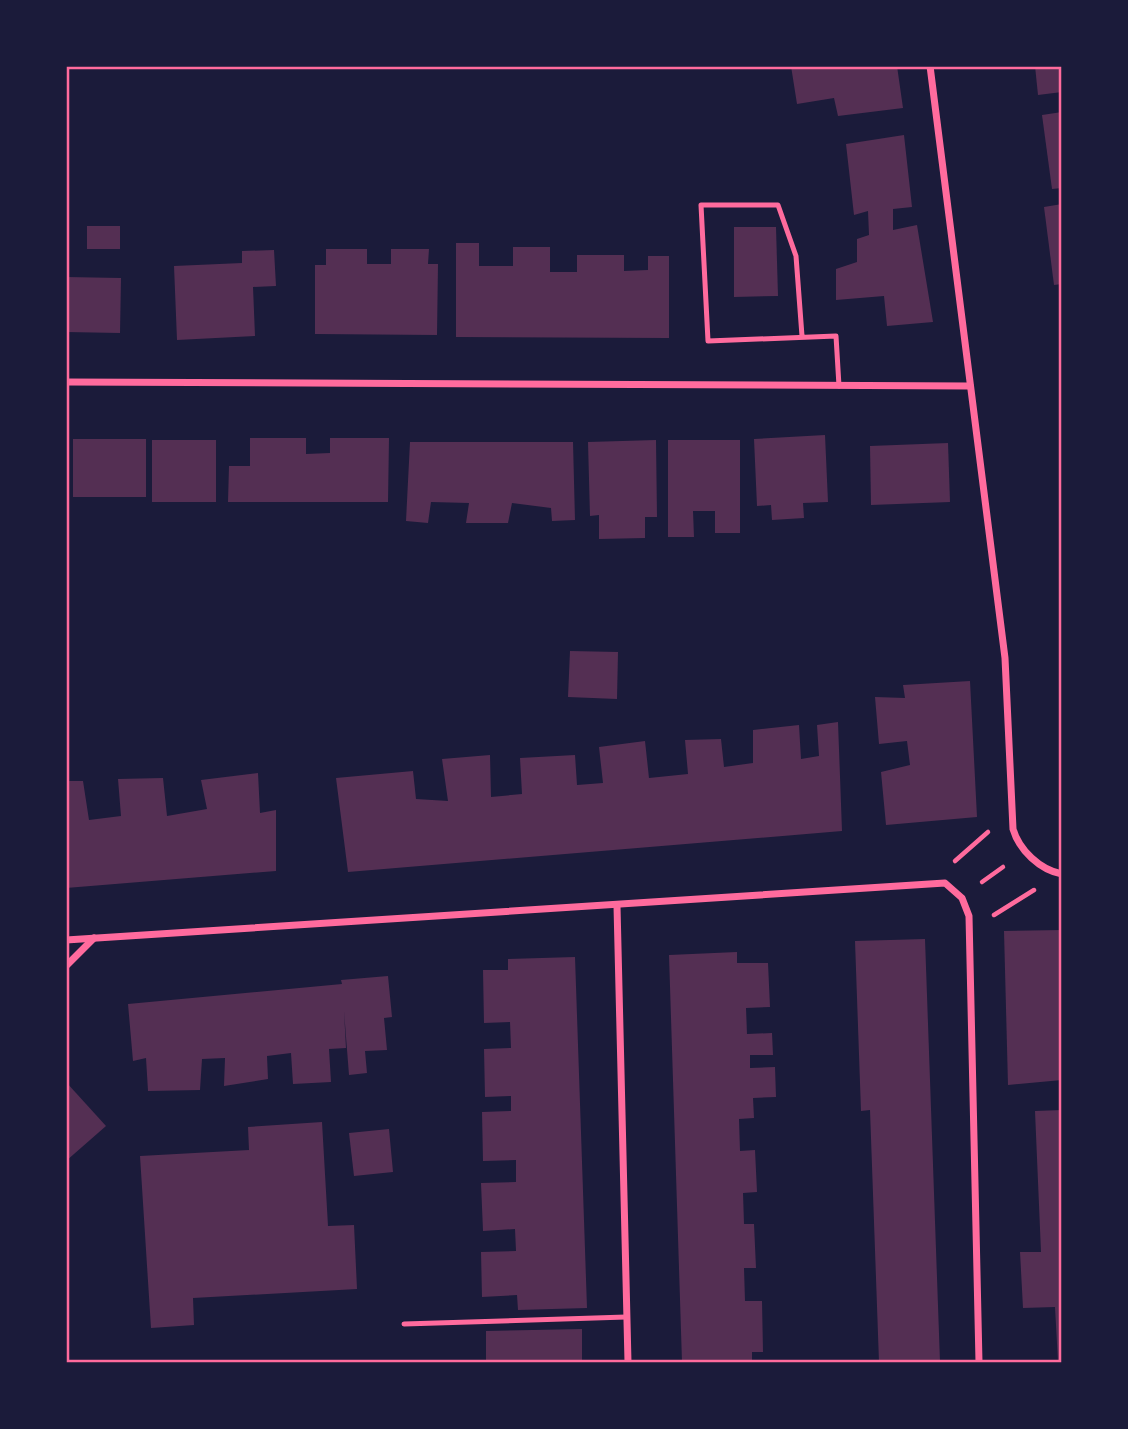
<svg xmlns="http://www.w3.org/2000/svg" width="1128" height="1429" viewBox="0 0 1128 1429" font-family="Cabin,sans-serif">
<rect width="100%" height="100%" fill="#1b1b3a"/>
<g fill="#542f53">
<polygon points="791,66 897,66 903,108 838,116 834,98 797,104"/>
<polygon points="1035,66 1062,66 1062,92 1038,95"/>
<polygon points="1062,112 1062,188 1052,189 1042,115"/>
<polygon points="904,135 912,207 893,209 893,230 917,225 933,322 887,326 884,296 836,300 836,269 857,262 857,239 869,235 868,211 854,215 846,144"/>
<polygon points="1062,204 1062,284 1054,285 1044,207"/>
<rect x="87" y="226" width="33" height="23"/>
<polygon points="734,227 776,227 778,296 734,297"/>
<polygon points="456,243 479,243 479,266 513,266 513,247 550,247 550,272 577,272 577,255 624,255 624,271 648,270 648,256 669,256 669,338 456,337"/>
<polygon points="326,249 367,249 367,264 391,264 391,249 429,249 428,264 438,264 437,335 315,334 315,265 326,265"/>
<polygon points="274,250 276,286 253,287 255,336 177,340 174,266 242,263 242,251"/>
<polygon points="66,277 121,278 120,333 66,332"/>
<polygon points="825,435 828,502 803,503 804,518 772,520 771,505 757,506 754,439"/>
<polygon points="250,438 306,438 306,454 330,453 330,438 389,438 388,502 228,502 229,466 250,466"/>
<rect x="73" y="439" width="73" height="58"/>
<rect x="152" y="440" width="64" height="62"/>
<polygon points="656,440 657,517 645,517 645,538 599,539 599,515 590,516 588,442"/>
<polygon points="668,440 740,440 740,533 715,533 715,511 693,511 694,537 668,537"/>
<polygon points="410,442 573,442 575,520 552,521 551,508 512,503 508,523 466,523 469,503 431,502 428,523 406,521"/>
<polygon points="948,443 950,502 871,505 870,446"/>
<polygon points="570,651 618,652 617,699 568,697"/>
<polygon points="970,681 977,817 886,825 881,772 910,765 907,741 879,744 875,697 905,698 903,685"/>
<polygon points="838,722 842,831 348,872 336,778 413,771 416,799 448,801 442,759 490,755 491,797 522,794 520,758 575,755 577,785 603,783 599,747 645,741 649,778 688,774 685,740 721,739 724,767 753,763 753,730 799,725 801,759 819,756 817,725"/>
<polygon points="258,773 260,813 276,810 276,871 66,888 66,781 83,781 89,820 121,816 118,779 163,778 167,816 207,809 201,780"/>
<polygon points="1062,930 1062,1080 1008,1085 1004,931"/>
<polygon points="925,939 940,1362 879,1362 870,1110 861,1111 855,941"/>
<polygon points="737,952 737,963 768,963 770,1007 746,1008 747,1034 772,1033 773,1055 750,1055 750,1068 775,1067 776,1097 753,1098 754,1118 739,1119 740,1151 755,1150 757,1192 743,1193 744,1224 754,1224 756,1268 744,1268 745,1301 762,1301 763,1352 752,1352 752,1362 682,1362 669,955"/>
<polygon points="575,957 587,1308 518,1310 517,1295 482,1297 481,1252 516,1251 515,1229 483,1231 481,1183 516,1182 516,1160 483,1161 482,1112 511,1111 511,1096 485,1097 484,1049 511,1048 510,1022 484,1023 483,970 508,970 508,959"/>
<polygon points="388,976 392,1017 384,1018 387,1050 365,1051 367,1073 349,1075 344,1011 346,1048 329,1049 331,1082 293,1084 291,1053 267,1056 268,1079 224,1086 225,1058 202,1059 200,1090 148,1091 146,1058 133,1061 128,1004 342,984 341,980"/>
<polygon points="66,1082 106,1126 66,1161"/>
<polygon points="1062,1110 1062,1362 1058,1362 1055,1307 1023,1308 1020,1252 1041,1252 1035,1111"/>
<polygon points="322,1122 328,1226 354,1225 357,1289 193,1298 194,1325 151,1328 140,1156 249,1150 248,1127"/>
<polygon points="389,1129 393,1172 354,1176 349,1133"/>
<polygon points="582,1329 582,1362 486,1362 486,1331"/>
</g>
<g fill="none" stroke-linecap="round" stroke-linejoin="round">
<g stroke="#ff6b9d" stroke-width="4.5">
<polyline points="955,861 988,832"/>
<polyline points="982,882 1003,867"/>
<polyline points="994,915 1034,890"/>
</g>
<g stroke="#ff6b9d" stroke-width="5">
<polyline points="802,336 796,256 778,205 701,205 708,341 836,336 839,386"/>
<polyline points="404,1324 626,1317"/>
</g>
<g stroke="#ff6b9d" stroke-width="7">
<path d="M 930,66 L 1005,658 L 1013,829 C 1019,850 1040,870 1062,874"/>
<polyline points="66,382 970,386"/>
<polyline points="617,906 628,1362"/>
<polyline points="66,940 945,883 962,898 969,916 979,1362"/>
<polyline points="66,966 94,938"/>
</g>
</g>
<rect width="1128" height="1429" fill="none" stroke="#1b1b3a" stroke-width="136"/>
<rect x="68" y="68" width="992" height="1293" fill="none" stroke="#ff6b9d" stroke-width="2.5"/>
</svg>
